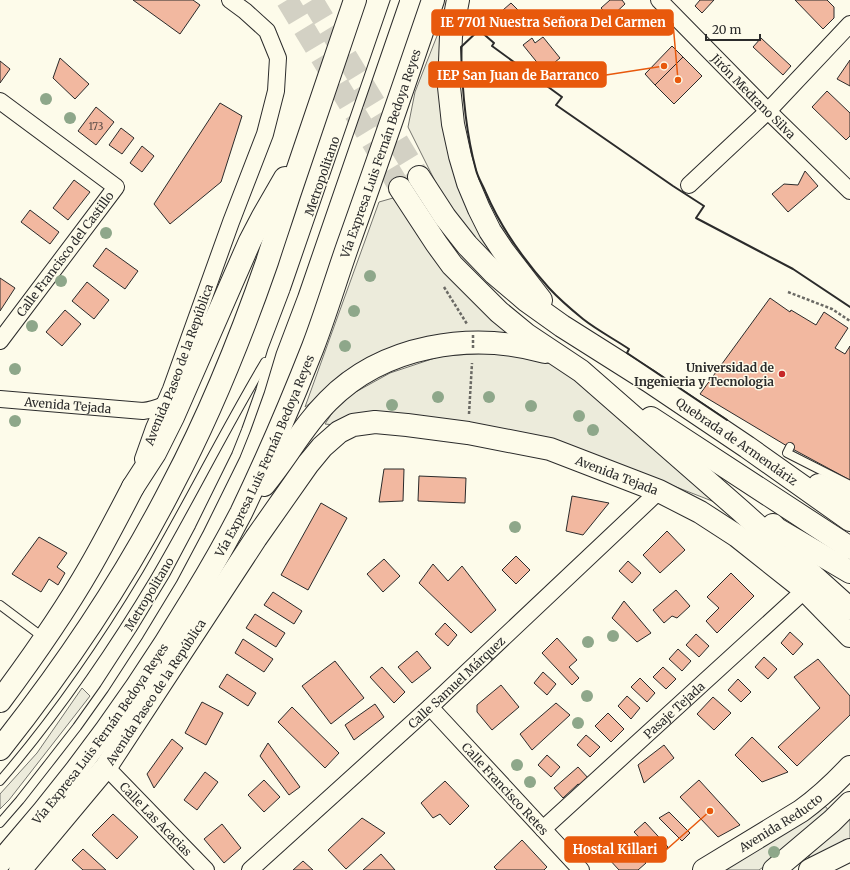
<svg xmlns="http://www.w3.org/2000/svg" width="850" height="870" viewBox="0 0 850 870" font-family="Merriweather,serif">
<rect width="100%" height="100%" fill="#fdfbea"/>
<g fill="#ecebdb" stroke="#74746e">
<polygon points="446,13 444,111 519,287 472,239 440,191 408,127 415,92"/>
<polygon points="393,198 430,249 525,339 367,364 305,407 379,202"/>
<polygon points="509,352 547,361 589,382 730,508 648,476 419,434 325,424 336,407 352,394 390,373 441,356"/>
<polygon points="82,688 90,696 9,800 0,809 0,794 37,753"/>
<polygon points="825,806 829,811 792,847 759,870 723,870"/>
<polygon points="850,817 850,840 806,862 812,851"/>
</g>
<g fill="#f2b8a0" stroke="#2b2b2b">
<polygon points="133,0 193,0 200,5 180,34"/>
<polygon points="610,0 622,0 625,4 610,18 601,8"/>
<polygon points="700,0 714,0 702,13 695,6"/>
<polygon points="795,0 827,0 834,7 834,18 823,29"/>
<polygon points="511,3 533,25 525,33 503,10"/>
<polygon points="543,37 560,58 544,71 523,45 532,38 535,43"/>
<polygon points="761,38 791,66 783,75 753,47"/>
<polygon points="672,46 683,57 655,85 645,74"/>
<polygon points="683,57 702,76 674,104 655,85"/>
<polygon points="60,58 89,84 75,99 53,78"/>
<polygon points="850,60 850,86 837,79"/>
<polygon points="0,61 10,69 0,83"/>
<polygon points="827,91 850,113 850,136 846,140 812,107"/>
<polygon points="220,103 242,116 221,182 170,224 154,204"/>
<polygon points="96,107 114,122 96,145 78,131"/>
<polygon points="121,128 134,138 122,154 109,145"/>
<polygon points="142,146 154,156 142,172 130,163"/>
<polygon points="805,171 818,186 788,212 772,194 784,184 798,185"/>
<polygon points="74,180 90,192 68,220 53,208"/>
<polygon points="30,210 59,232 50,244 21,222"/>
<polygon points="106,248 138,271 125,289 93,266"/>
<polygon points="0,278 15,288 0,311"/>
<polygon points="87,282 109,300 94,319 72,301"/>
<polygon points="770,298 790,312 791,310 816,325 824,312 848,328 835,348 845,354 850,346 850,480 787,446 700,394"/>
<polygon points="65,310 81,324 62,346 46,332"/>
<polygon points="384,469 404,469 403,501 379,502"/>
<polygon points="419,476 466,478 465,503 418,501"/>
<polygon points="572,496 609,503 583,535 566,531"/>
<polygon points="321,503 347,518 308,590 281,575"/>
<polygon points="667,531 685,550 660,573 643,555"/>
<polygon points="39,537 67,553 57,567 65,573 58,585 49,579 41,592 12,574"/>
<polygon points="516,556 530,570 516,584 502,570"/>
<polygon points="384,559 400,576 383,592 367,574"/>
<polygon points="628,561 641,573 632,583 619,571"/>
<polygon points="433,564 448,581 462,566 496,610 471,633 419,583"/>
<polygon points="731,573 754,596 717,633 706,621 719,608 707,597"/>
<polygon points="676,590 690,606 677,618 672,616 664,623 653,610"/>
<polygon points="273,592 302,611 294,624 264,605"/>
<polygon points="624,601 651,633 637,642 612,618"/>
<polygon points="255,614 285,633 276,647 246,628"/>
<polygon points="445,623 457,635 448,646 435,634"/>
<polygon points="790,632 803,644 793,655 781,643"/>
<polygon points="696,634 709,646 699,657 686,645"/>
<polygon points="557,638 577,660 569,667 579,678 572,685 542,653"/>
<polygon points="243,639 273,659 264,672 235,653"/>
<polygon points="678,649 691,661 682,671 669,659"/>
<polygon points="417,651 431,668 412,683 398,667"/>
<polygon points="764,657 777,669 768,679 755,667"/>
<polygon points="818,659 850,696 850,715 797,766 778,747 820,708 794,677"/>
<polygon points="335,661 364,698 331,724 302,686"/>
<polygon points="382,667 405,692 394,703 370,677"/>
<polygon points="663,667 676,679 666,689 653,677"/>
<polygon points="543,672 556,684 547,695 534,683"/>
<polygon points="227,674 256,693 248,706 219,687"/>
<polygon points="640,678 655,693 647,702 631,687"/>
<polygon points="738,679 751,692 741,702 728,690"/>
<polygon points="501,685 519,707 492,730 477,712 477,705"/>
<polygon points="627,696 640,708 631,719 618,706"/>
<polygon points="713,697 731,713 714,730 697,714"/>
<polygon points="202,702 223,713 206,745 185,733"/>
<polygon points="556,703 570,715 532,750 520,734"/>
<polygon points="375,704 384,717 354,740 345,725"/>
<polygon points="292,707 339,753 325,768 278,722"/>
<polygon points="608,713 624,729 611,742 595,726"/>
<polygon points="586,735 600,747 590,757 577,745"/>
<polygon points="752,737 788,772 762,782 735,755"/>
<polygon points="172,739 183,748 154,788 147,774"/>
<polygon points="268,743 300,787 289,795 260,756"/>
<polygon points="664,745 674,758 644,783 638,765"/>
<polygon points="547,755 560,767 551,777 538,765"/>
<polygon points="578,767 589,779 581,786 578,784 563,798 554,788"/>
<polygon points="205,772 218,782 197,810 184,800"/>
<polygon points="264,780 280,797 264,812 248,795"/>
<polygon points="699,780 740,825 718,837 680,797"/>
<polygon points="445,781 469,806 450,825 440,814 433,818 421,803"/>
<polygon points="669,812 690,833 682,841 659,818"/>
<polygon points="113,814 138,837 117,859 92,835"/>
<polygon points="362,818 385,833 346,869 328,850"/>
<polygon points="645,822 668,847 658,857 634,832"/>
<polygon points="222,824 241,848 224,863 204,839"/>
<polygon points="522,840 547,867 544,870 497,870 494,867"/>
<polygon points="628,841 646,863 638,870 619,870 608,858"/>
<polygon points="83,849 106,870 83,870 72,860"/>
<polygon points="381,854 395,870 363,870"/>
<polygon points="303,861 313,870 293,870"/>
</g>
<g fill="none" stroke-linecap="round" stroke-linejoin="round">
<g stroke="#d3d1c4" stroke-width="22" stroke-dasharray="22 11" stroke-linecap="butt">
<polyline points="287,0 400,188"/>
<polyline points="312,0 419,177"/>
</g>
<defs>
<g id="lane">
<polyline points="790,447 787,453 850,485"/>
<polyline points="0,605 44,638"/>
<path d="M 0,781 C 55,717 104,646 147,574 C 188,504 224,431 265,362"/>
<polyline points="0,823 20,800 49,763 77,727 104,689 139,635 173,579 199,530 236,455 246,430 260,391 272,351 294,293 395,0"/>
</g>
<g id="street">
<path id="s1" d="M 659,0 L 768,111 L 850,191"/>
<polyline points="0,101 116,187 0,341"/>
<polyline points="689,185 768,111 850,24"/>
<path id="s2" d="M 0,399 L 143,411 C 151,410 157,408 164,405"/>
<path id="s3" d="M 143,459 L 154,428 L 171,389 L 231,222 L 265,134 L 276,91 L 278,58 L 267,31 L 245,11 L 230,0"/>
<path id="s4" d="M 430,707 L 581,870"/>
<path id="s5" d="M 106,767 L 206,870"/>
<path id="s6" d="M 543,829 L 805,590"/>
<path id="s7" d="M 250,870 L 430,707 L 659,491"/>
</g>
<g id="secondary">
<path id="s8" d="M 704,870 L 801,811 C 819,798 835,783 850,767"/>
<polyline points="774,870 832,821 850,803"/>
<polyline points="810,870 850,850"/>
</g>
<g id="primary">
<path d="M 0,701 C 32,658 63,614 90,567 C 105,541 119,514 133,487"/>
<path id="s9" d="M 20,870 L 106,767 L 256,538 L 308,464 L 322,447 L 339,432 L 353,425 L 375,422 L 407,425 L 468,433 L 550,449 L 659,491 L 700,512 L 737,536 L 805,590 L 850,636"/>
</g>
<g id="highway">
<polyline points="458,0 451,36 449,87 453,124 460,156 468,183 479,209 490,231 504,252 541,300"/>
<path id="s10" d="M 419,177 L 445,217 L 467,245 L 494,273 L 527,301 L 562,326 L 649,381 L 747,447 L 850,520"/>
<polyline points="400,188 436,243 452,265 499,312 527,335 581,371 740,510 850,609"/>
<polyline points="651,418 850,548"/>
<path d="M 264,485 C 272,475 280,464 287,454 C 300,435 311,418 328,401 C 383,345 471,331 545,352"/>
<polyline points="819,485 837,494 850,499"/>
<polyline points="133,487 155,453 173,417 250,241 262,218 285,178"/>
<polyline points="773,525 777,529 850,572"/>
<path d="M 0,749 C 65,667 124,580 172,486 C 209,416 241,337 267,262 C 274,240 282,217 289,195 C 311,130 333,65 355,0"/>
<path id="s11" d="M 0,862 C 73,780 137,692 193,598 C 210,570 226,542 241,513 C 267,459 291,403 313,347 C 326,313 336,279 348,245 C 377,164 405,82 433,0"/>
</g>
</defs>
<use href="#lane" stroke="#2b2b2b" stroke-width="10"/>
<use href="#street" stroke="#2b2b2b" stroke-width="18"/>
<use href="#secondary" stroke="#2b2b2b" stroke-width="24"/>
<use href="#primary" stroke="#2b2b2b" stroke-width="24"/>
<use href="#highway" stroke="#2b2b2b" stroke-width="24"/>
<g stroke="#6a6964" stroke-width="2.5" stroke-dasharray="3 2" stroke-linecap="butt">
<polyline points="444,287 467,324"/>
<polyline points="788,292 832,309 850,321"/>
<polyline points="469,414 472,363"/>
</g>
<use href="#lane" stroke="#fdfbea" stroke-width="8"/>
<use href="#street" stroke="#fdfbea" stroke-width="16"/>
<use href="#secondary" stroke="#fdfbea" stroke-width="22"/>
<use href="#primary" stroke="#fdfbea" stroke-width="22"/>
<use href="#highway" stroke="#fdfbea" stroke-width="22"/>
<polyline stroke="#6a6964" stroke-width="2.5" stroke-dasharray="3 2" stroke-linecap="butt" points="473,348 473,334"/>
<path stroke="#2b2b2b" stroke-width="2" d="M 727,420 L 627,353 L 629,349 C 614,339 597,330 583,319 C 572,310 559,299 549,288 C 524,260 501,228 486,193 C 483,185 478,178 476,170 C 465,130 462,89 461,47 L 479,30 L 494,43 L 492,46 L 562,97 L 556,105 L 673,186 L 704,206 L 696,218 L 793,269 L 850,307"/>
</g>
<g fill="#8ea78a">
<circle cx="46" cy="99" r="6"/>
<circle cx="70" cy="118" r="6"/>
<circle cx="106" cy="233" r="6"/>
<circle cx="370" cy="276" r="6"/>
<circle cx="61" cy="281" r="6"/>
<circle cx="354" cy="311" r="6"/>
<circle cx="32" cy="326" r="6"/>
<circle cx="345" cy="346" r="6"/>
<circle cx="15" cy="369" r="6"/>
<circle cx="438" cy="397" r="6"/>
<circle cx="489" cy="397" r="6"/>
<circle cx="392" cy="405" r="6"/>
<circle cx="531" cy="406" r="6"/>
<circle cx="579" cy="416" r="6"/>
<circle cx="15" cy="421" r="6"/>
<circle cx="593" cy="430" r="6"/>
<circle cx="515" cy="527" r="6"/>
<circle cx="613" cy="636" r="6"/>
<circle cx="588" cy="642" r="6"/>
<circle cx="587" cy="696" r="6"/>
<circle cx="578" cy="723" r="6"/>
<circle cx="517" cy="765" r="6"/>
<circle cx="530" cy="782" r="6"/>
<circle cx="774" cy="852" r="6"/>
</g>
<circle fill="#c62828" stroke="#fdfbea" stroke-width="1.5" cx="782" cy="374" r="4"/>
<g text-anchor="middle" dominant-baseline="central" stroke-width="3" stroke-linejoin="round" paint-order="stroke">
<g font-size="10" fill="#5d4e48">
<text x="96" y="126">173</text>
</g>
<g font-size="12" fill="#2b2b2b" stroke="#fdfbea">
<text stroke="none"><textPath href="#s1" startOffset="135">Jirón Medrano Silva</textPath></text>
<text stroke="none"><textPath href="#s11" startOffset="811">Vía Expresa Luis Fernán Bedoya Reyes</textPath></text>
<text transform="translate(322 176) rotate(-71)">Metropolitano</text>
<text transform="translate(65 254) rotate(-53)">Calle Francisco del Castillo</text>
<text stroke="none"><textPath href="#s3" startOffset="101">Avenida Paseo de la República</textPath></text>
<text stroke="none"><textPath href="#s2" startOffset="68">Avenida Tejada</textPath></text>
<text stroke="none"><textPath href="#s10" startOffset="418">Quebrada de Armendáriz</textPath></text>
<text stroke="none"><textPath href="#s11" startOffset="487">Vía Expresa Luis Fernán Bedoya Reyes</textPath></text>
<text stroke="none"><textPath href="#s9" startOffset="830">Avenida Tejada</textPath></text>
<text transform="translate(149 594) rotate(-59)">Metropolitano</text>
<text stroke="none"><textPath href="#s7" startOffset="279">Calle Samuel Márquez</textPath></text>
<text stroke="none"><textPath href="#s9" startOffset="224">Avenida Paseo de la República</textPath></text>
<text stroke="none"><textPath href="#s6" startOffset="177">Pasaje Tejada</textPath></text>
<text stroke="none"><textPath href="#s11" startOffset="163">Vía Expresa Luis Fernán Bedoya Reyes</textPath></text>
<text stroke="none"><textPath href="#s4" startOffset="111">Calle Francisco Retes</textPath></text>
<text stroke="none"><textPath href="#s5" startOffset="72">Calle Las Acacias</textPath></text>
<text stroke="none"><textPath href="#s8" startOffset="90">Avenida Reducto</textPath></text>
</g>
<g font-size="12" font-weight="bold" fill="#2b2b2b" stroke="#fdfbea" text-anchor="end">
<text x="774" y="367">Universidad de<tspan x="774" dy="14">Ingenieria y Tecnologia</tspan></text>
</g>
</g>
<path fill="none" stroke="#e8590c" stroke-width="1.5" d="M678 80L673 23M664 66L606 75M710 811L666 850"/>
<g fill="#e8590c" stroke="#fdfbea" stroke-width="1.5">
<circle cx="678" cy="80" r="4"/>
<circle cx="664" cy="66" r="4"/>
<circle cx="710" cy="811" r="4"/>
</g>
<g fill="#e8590c" stroke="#e8590c" stroke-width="1.5">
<rect x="432" y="10" width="241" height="25" rx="4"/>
<rect x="429" y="62" width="177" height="25" rx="4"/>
<rect x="565" y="837" width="101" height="25" rx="4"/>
</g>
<g font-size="13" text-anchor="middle" font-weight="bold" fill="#fff">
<text x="553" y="27">IE 7701 Nuestra Señora Del Carmen</text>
<text x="518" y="80">IEP San Juan de Barranco</text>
<text x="615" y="854">Hostal Killari</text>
</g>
<path d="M706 34v6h54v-6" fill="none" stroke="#2b2b2b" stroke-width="2"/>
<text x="712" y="34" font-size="12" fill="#2b2b2b" stroke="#fdfbea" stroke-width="3" paint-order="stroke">20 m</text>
</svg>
